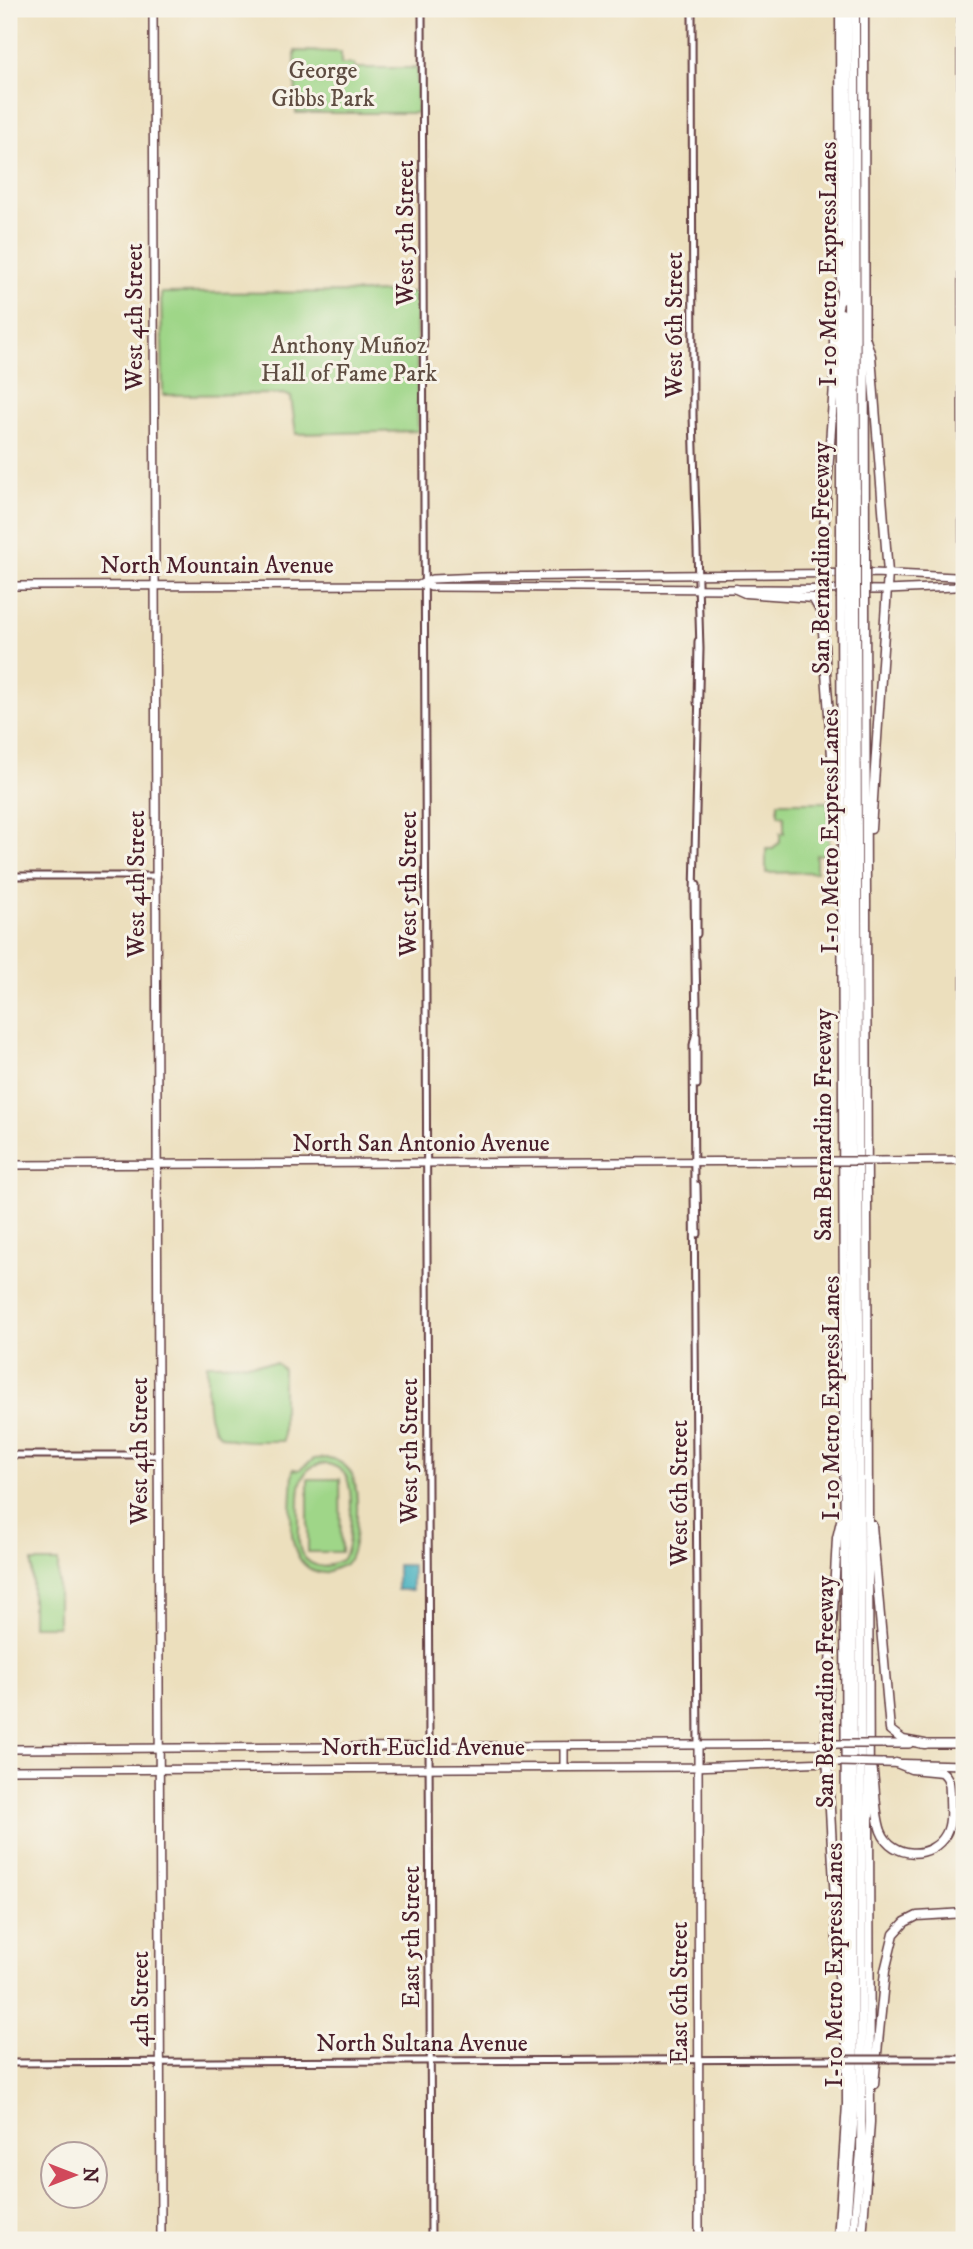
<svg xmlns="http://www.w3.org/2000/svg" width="973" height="2249" viewBox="0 0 973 2249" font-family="'IM FELL DW Pica',serif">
<rect width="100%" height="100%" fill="#f7f3e8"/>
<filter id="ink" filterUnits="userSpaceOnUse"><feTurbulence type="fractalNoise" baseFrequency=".0143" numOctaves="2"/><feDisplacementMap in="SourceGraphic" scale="14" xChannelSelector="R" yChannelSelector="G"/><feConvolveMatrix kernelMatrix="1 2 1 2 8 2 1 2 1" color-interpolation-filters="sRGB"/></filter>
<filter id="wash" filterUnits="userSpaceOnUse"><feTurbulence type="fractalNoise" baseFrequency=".00686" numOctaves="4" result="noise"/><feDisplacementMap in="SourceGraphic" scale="28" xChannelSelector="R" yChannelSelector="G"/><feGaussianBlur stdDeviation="1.57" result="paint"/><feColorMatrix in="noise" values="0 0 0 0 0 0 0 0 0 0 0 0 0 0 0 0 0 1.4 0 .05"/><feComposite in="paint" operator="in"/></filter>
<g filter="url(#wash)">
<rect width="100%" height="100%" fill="#ecdfbd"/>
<g fill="#9fd688" stroke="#747a5a" stroke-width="2" fill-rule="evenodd">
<polygon points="295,51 341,52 341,64 354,64 355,68 417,68 417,113 296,113"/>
<polygon points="416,292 418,431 296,434 291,397 284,394 163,395 161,293"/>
<polygon points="778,802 829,802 829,854 816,855 816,872 766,873 766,849 773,849 780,842 780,833 784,833 784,816 778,815"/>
<path d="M 276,1363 L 283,1369 L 283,1441 C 206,1442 207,1440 207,1364 Z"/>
<path d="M 329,1458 C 338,1460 346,1465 351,1473 C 361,1490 358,1549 346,1564 L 324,1573 C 279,1569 293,1501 293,1469 L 299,1470 L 314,1459 ZM 328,1464 C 336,1466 342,1469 346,1476 C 354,1491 352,1547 342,1560 L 324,1567 C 315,1566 307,1563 302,1554 C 297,1545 299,1532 299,1522 C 299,1498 294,1462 328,1464 Z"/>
<polygon points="308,1479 340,1479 341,1552 308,1552"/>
<rect x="32" y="1562" width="26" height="64"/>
</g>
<rect fill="#40aebe" stroke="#456674" stroke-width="2" x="397" y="1565" width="15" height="25"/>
</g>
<g filter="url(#ink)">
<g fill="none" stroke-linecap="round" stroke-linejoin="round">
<defs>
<g id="minor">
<polyline points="422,9 431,2240"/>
<polyline points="692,9 693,416 700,649 694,892 696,1032 693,1045 698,1745"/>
<polyline points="697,703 698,641"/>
<polyline points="964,724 964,1064"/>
<polyline points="9,876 157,876"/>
<polyline points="697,934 697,885"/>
<polyline points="696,960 697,1002"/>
<polyline points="697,1036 697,1085"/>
<polyline points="697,1185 698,1234"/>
<polyline points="9,1455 159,1455"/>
<polyline points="890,2059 964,2059"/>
<polyline points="9,2063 836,2059"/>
</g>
<g id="major">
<polyline points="153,9 161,2240"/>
<polyline points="961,9 963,581"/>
<polyline points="425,584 431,587 887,590 955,587 963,581"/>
<polyline points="9,586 419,585 432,579 481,577 874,573 955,577 964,581"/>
<polyline points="878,1161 964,1160"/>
<polyline points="9,1165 833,1161"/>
<polyline points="882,1744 909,1744"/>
<polyline points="921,1744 964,1744"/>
<polyline points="698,1745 699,2240"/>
<polyline points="9,1749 837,1744"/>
<polyline points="882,1763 964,1765"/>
<polyline points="564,1767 564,1746"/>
<polyline points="9,1770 693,1767 830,1762"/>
</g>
<g id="highway">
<polyline points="840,9 841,300"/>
<polyline points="847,9 849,565"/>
<polyline points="855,9 856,565"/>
<polyline points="864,9 865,566"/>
<polyline points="841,313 841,566"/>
<polyline points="865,337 871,356 888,573 871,829"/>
<polyline points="736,589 745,593 813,598 818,607"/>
<polyline points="836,811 820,590 834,385 834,324 841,294"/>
<polyline points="841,1521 837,1538 826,1737 842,2029"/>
<polyline points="872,1525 890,1730 903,1740 925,1744"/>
<path d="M 872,1766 C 876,1787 874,1811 881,1831 C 892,1859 932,1860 946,1834 C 952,1823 950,1808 950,1796 C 950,1786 950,1778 942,1772 L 911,1769 L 896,1763"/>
<polyline points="874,2084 885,1971 894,1934 905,1922 917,1916 964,1913"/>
<polyline points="838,2240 847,2104 841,599"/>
<polyline points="845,2240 854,2111 849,601"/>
<polyline points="853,2240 861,2151 862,2052 856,600"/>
<polyline points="862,2240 870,2122 865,599"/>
</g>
</defs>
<use href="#minor" stroke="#623c41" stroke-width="9"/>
<use href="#major" stroke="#623c41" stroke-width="10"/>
<use href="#highway" stroke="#623c41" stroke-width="11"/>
<use href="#minor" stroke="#fff" stroke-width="5"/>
<use href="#major" stroke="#fff" stroke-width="7"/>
<use href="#highway" stroke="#fff" stroke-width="8"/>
<defs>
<polyline id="minor-bridge" points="836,2059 890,2059"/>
<g id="major-bridge">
<polyline points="833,1161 878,1161"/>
<polyline points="837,1744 882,1744"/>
<polyline points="838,1762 882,1763"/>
</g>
<g id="highway-bridge">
<polyline points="865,566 865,599"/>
<polyline points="841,599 841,566"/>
<polyline points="856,600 856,565"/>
<polyline points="849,601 849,565"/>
</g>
</defs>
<use href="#minor-bridge" stroke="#623c41" stroke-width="9" stroke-linecap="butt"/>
<use href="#major-bridge" stroke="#623c41" stroke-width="10" stroke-linecap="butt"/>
<use href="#highway-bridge" stroke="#623c41" stroke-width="11" stroke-linecap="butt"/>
<use href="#minor-bridge" stroke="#fff" stroke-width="5"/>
<use href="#major-bridge" stroke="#fff" stroke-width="7"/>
<use href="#highway-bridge" stroke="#fff" stroke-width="8"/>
</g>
</g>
<g text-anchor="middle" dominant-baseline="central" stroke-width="6" stroke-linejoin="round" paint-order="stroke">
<g font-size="24" fill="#5f4d42" stroke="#f7f3e8">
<text x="323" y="71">George<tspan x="323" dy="28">Gibbs Park</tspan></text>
<text x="349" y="346">Anthony Muñoz<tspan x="349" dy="28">Hall of Fame Park</tspan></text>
</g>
<g font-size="24" fill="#4a1f2b" stroke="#f7f3e8">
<text transform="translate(406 233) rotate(-90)">West 5th Street</text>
<text transform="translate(829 264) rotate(-90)">I-10 Metro ExpressLanes</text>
<text transform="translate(135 317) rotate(-90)">West 4th Street</text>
<text transform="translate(675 325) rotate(-90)">West 6th Street</text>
<text transform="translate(822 558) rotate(-90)">San Bernardino Freeway</text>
<text x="217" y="566">North Mountain Avenue</text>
<text transform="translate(831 831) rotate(-90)">I-10 Metro ExpressLanes</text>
<text transform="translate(137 884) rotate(-90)">West 4th Street</text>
<text transform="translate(409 884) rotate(-90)">West 5th Street</text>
<text transform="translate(824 1125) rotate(-90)">San Bernardino Freeway</text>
<text x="421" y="1144">North San Antonio Avenue</text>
<text transform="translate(832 1398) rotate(-90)">I-10 Metro ExpressLanes</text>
<text transform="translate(140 1451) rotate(-90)">West 4th Street</text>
<text transform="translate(410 1451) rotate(-90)">West 5th Street</text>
<text transform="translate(680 1493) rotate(-90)">West 6th Street</text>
<text transform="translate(826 1692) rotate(-90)">San Bernardino Freeway</text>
<text x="423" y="1748">North Euclid Avenue</text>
<text transform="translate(412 1937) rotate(-90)">East 5th Street</text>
<text transform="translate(835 1965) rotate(-90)">I-10 Metro ExpressLanes</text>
<text transform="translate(680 1993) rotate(-90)">East 6th Street</text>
<text transform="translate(141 1999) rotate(-90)">4th Street</text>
<text x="422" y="2044">North Sultana Avenue</text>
</g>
</g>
<rect width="973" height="2249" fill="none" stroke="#f7f3e8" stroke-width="35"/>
<g transform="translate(74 2175) rotate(90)"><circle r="33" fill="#f7f3e8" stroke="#b29e9c" stroke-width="2"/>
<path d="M0-5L12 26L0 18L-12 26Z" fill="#d1495b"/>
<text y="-10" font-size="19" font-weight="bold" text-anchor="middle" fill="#4a1f2b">N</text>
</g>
</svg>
